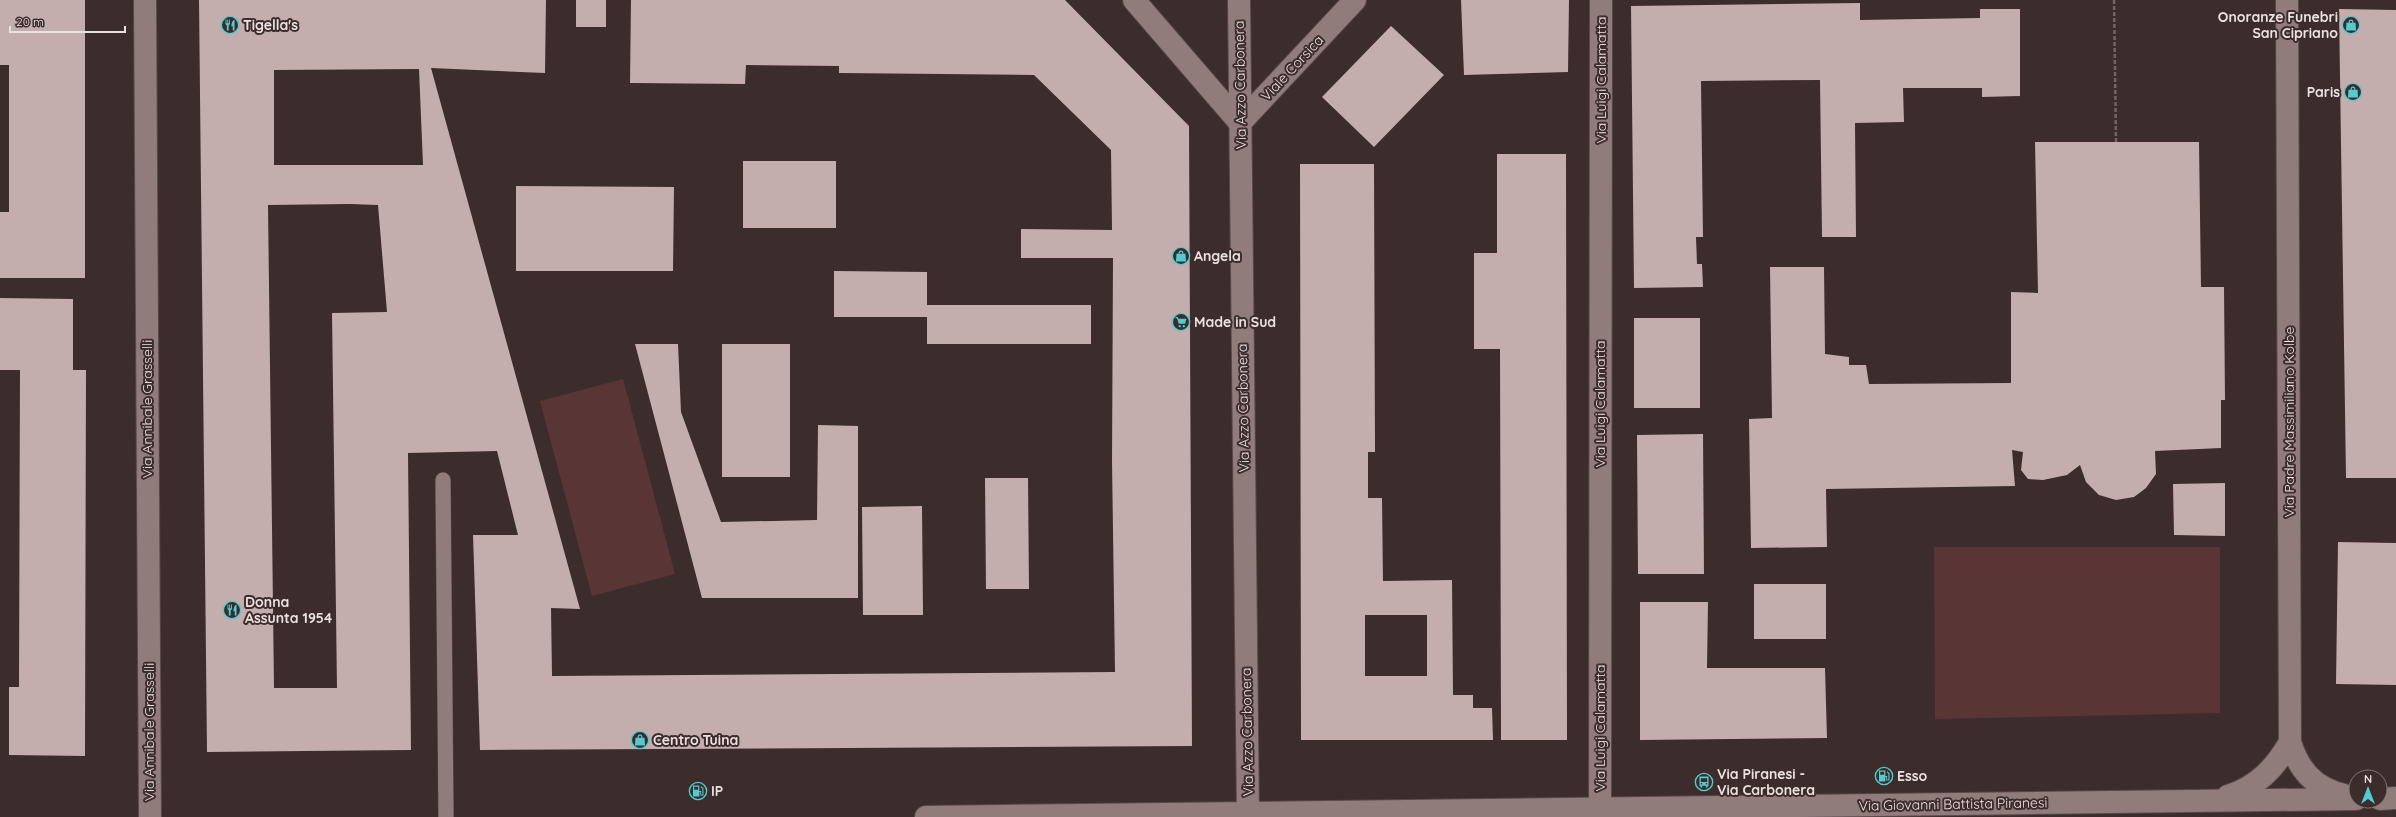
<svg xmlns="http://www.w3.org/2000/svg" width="2396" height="817" viewBox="0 0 2396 817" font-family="Quicksand,sans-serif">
<rect width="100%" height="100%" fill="#3d2c2c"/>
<g fill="#5a3536">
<polygon points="623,379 675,574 592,596 540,401"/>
<polygon points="1934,547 2220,547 2220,713 1935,719"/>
</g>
<g fill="#c3adad" fill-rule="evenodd">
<polygon points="0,0 85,0 85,278 0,278 0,212 9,212 9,65 0,65"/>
<path d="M 199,0 L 546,0 L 545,73 L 431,68 L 580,609 L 551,608 L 552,676 L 1115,672 L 1112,461 L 1113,258 L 1021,258 L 1021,229 L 1112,230 L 1111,150 L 1034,75 L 839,73 L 839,66 L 746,65 L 745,84 L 630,83 L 631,0 L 1065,0 L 1189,126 L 1192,746 L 480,750 L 473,535 L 518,535 L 497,451 L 408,453 L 411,750 L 207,752 ZM 419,69 L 423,165 L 274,165 L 274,70 ZM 350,204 L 378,205 L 387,312 L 332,313 L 337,688 L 274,688 L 268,205 Z"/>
<rect x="576" y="0" width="30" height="27"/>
<polygon points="1461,0 1569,0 1568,72 1464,75"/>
<polygon points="1860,3 1860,20 1980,18 1980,9 2020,9 2020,96 1982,97 1982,88 1903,88 1904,122 1855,123 1856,237 1822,237 1820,80 1701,81 1703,237 1696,237 1697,264 1702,264 1703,287 1634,288 1631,6"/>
<polygon points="2339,9 2396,10 2396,478 2346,478"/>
<polygon points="1391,26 1444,75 1374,147 1322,97"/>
<polygon points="2035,142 2199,142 2201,287 2224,287 2225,400 2221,400 2221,448 2155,451 2156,474 2146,488 2134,497 2116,500 2099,495 2086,482 2080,465 2067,475 2043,480 2028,479 2021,470 2023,452 2012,450 2015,486 1826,489 1827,547 1751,548 1749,419 1772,418 1770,267 1824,267 1825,354 1849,357 1849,365 1866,365 1869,384 2011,383 2011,292 2038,293"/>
<polygon points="1497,154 1566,154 1567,740 1501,740 1500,349 1474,349 1474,253 1497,253"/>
<rect x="743" y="161" width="93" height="67"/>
<path d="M 1300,164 L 1374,164 L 1375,452 L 1368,452 L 1368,498 L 1382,498 L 1383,581 L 1452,580 L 1453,695 L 1473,695 L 1473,708 L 1492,708 L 1493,740 L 1301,740 ZM 1365,615 L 1427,615 L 1427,676 L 1365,676 Z"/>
<polygon points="516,186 674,187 673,271 516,271"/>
<polygon points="834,271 927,272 927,305 1091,305 1091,344 927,344 927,317 834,317"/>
<polygon points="0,298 73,299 73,370 86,370 85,756 9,755 9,687 19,687 20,370 0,370"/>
<rect x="1634" y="318" width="66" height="90"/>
<polygon points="635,344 678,344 681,412 721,522 817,520 818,425 858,426 858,598 702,598"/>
<rect x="722" y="344" width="68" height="133"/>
<polygon points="1703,434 1704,574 1638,574 1637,435"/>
<polygon points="985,478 1028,478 1029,589 986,589"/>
<polygon points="2225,483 2225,536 2174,535 2173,484"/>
<polygon points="922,506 923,615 863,615 862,507"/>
<polygon points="2338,542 2396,543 2396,685 2336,684"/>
<rect x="1754" y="584" width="72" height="55"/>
<polygon points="1640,602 1708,602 1707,668 1825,668 1827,738 1640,740"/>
</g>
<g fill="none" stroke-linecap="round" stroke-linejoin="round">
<defs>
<polyline id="lane" points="443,480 446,817"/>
<g id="street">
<polyline points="145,0 150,817"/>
<path d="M 2290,742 C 2299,770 2314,788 2344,795"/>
<path d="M 2228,796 C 2257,787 2275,768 2290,742 L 2287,0"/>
<polyline points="2380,799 2396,798"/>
<polyline points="1600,808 1601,0"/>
<polyline points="926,817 2356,799"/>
</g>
<g id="secondary">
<polyline points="1134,0 1240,123"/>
<polyline points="1239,0 1248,817"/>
<polyline points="1240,123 1355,0"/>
</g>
</defs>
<use href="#lane" stroke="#58494a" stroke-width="16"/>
<use href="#street" stroke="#58494a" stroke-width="24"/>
<use href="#secondary" stroke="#58494a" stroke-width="24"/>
<polyline stroke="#736464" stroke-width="2.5" stroke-dasharray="4 2" stroke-linecap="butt" points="2114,0 2116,142"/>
<use href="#lane" stroke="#917c7c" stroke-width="15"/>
<use href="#street" stroke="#917c7c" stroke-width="22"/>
<use href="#secondary" stroke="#917c7c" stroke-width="22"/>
</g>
<defs>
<symbol id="restaurant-ring" viewBox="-11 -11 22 22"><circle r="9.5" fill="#3d2c2c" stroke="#52ccd0" stroke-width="1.5"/><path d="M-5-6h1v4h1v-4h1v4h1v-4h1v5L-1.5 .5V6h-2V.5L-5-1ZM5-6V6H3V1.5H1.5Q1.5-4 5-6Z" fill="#52ccd0"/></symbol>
<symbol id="shop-ring" viewBox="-11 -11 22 22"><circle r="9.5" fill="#3d2c2c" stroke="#52ccd0" stroke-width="1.5"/><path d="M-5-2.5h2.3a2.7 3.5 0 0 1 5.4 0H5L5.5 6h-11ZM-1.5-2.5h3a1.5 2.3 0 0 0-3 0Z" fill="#52ccd0"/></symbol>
<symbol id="supermarket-ring" viewBox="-11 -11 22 22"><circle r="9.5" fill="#3d2c2c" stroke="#52ccd0" stroke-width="1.5"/><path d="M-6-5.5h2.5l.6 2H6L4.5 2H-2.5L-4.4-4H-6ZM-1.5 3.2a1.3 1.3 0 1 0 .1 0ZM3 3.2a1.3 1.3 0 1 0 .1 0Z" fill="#52ccd0"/></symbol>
<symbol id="fuel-ring" viewBox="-11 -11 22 22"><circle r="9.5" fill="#3d2c2c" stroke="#52ccd0" stroke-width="1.5"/><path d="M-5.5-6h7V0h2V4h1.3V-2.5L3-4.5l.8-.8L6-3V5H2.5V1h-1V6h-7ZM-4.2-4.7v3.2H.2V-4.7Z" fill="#52ccd0"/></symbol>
<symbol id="bus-ring" viewBox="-11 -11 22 22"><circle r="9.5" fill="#3d2c2c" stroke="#52ccd0" stroke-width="1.5"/><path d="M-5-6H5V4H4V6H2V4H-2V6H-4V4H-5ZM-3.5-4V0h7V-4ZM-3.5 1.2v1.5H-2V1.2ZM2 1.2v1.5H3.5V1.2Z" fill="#52ccd0"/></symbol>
</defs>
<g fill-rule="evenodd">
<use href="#restaurant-ring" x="220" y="15" width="20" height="20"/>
<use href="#shop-ring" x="2341" y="15" width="20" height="20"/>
<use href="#shop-ring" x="2343" y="82" width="20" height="20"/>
<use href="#shop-ring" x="1171" y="246" width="20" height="20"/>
<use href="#supermarket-ring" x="1171" y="312" width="20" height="20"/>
<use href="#restaurant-ring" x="222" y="600" width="20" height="20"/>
<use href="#shop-ring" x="630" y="730" width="20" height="20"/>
<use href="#fuel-ring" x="1874" y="766" width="20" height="20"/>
<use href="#bus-ring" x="1694" y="772" width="20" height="20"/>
<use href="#fuel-ring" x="688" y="781" width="20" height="20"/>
</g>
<g text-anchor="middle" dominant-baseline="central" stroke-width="4" stroke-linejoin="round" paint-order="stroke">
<g font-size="14" font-weight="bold" fill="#ece1e1" stroke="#3d2c2c" text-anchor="start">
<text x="2338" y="17" text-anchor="end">Onoranze Funebri<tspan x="2338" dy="16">San Cipriano</tspan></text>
<text x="243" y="25">Tigella's</text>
<text x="2340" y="92" text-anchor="end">Paris</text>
<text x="1194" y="256">Angela</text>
<text x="1194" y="322">Made in Sud</text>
<text x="245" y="602">Donna<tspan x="245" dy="16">Assunta 1954</tspan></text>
<text x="653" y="740">Centro Tuina</text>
<text x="1717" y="774">Via Piranesi -<tspan x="1717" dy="16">Via Carbonera</tspan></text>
<text x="1897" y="776">Esso</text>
<text x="711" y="791">IP</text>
</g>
<g font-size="14" fill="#ece1e1" stroke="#3d2c2c">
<text transform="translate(1292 68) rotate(-47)">Viale Corsica</text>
<text transform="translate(1601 80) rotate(-90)">Via Luigi Calamatta</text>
<text transform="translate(1240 85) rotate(-91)">Via Azzo Carbonera</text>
<text transform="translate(1600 404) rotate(-90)">Via Luigi Calamatta</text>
<text transform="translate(1243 408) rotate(-91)">Via Azzo Carbonera</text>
<text transform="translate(147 409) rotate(-90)">Via Annibale Grasselli</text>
<text transform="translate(2289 422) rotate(-90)">Via Padre Massimiliano Kolbe</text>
<text transform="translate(1600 728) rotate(-90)">Via Luigi Calamatta</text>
<text transform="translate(149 732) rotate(-90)">Via Annibale Grasselli</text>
<text transform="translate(1247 732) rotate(-91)">Via Azzo Carbonera</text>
<text transform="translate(1953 804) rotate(-1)">Via Giovanni Battista Piranesi</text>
</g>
</g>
<g transform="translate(2368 789)"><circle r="19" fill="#3d2c2c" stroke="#837474"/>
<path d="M0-3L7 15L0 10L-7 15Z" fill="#52ccd0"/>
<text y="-6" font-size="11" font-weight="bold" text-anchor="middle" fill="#ece1e1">N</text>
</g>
<path d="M10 26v6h115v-6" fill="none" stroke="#ece1e1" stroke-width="2"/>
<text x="16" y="26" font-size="12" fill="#ece1e1" stroke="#3d2c2c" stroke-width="3" paint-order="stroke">20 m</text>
</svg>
